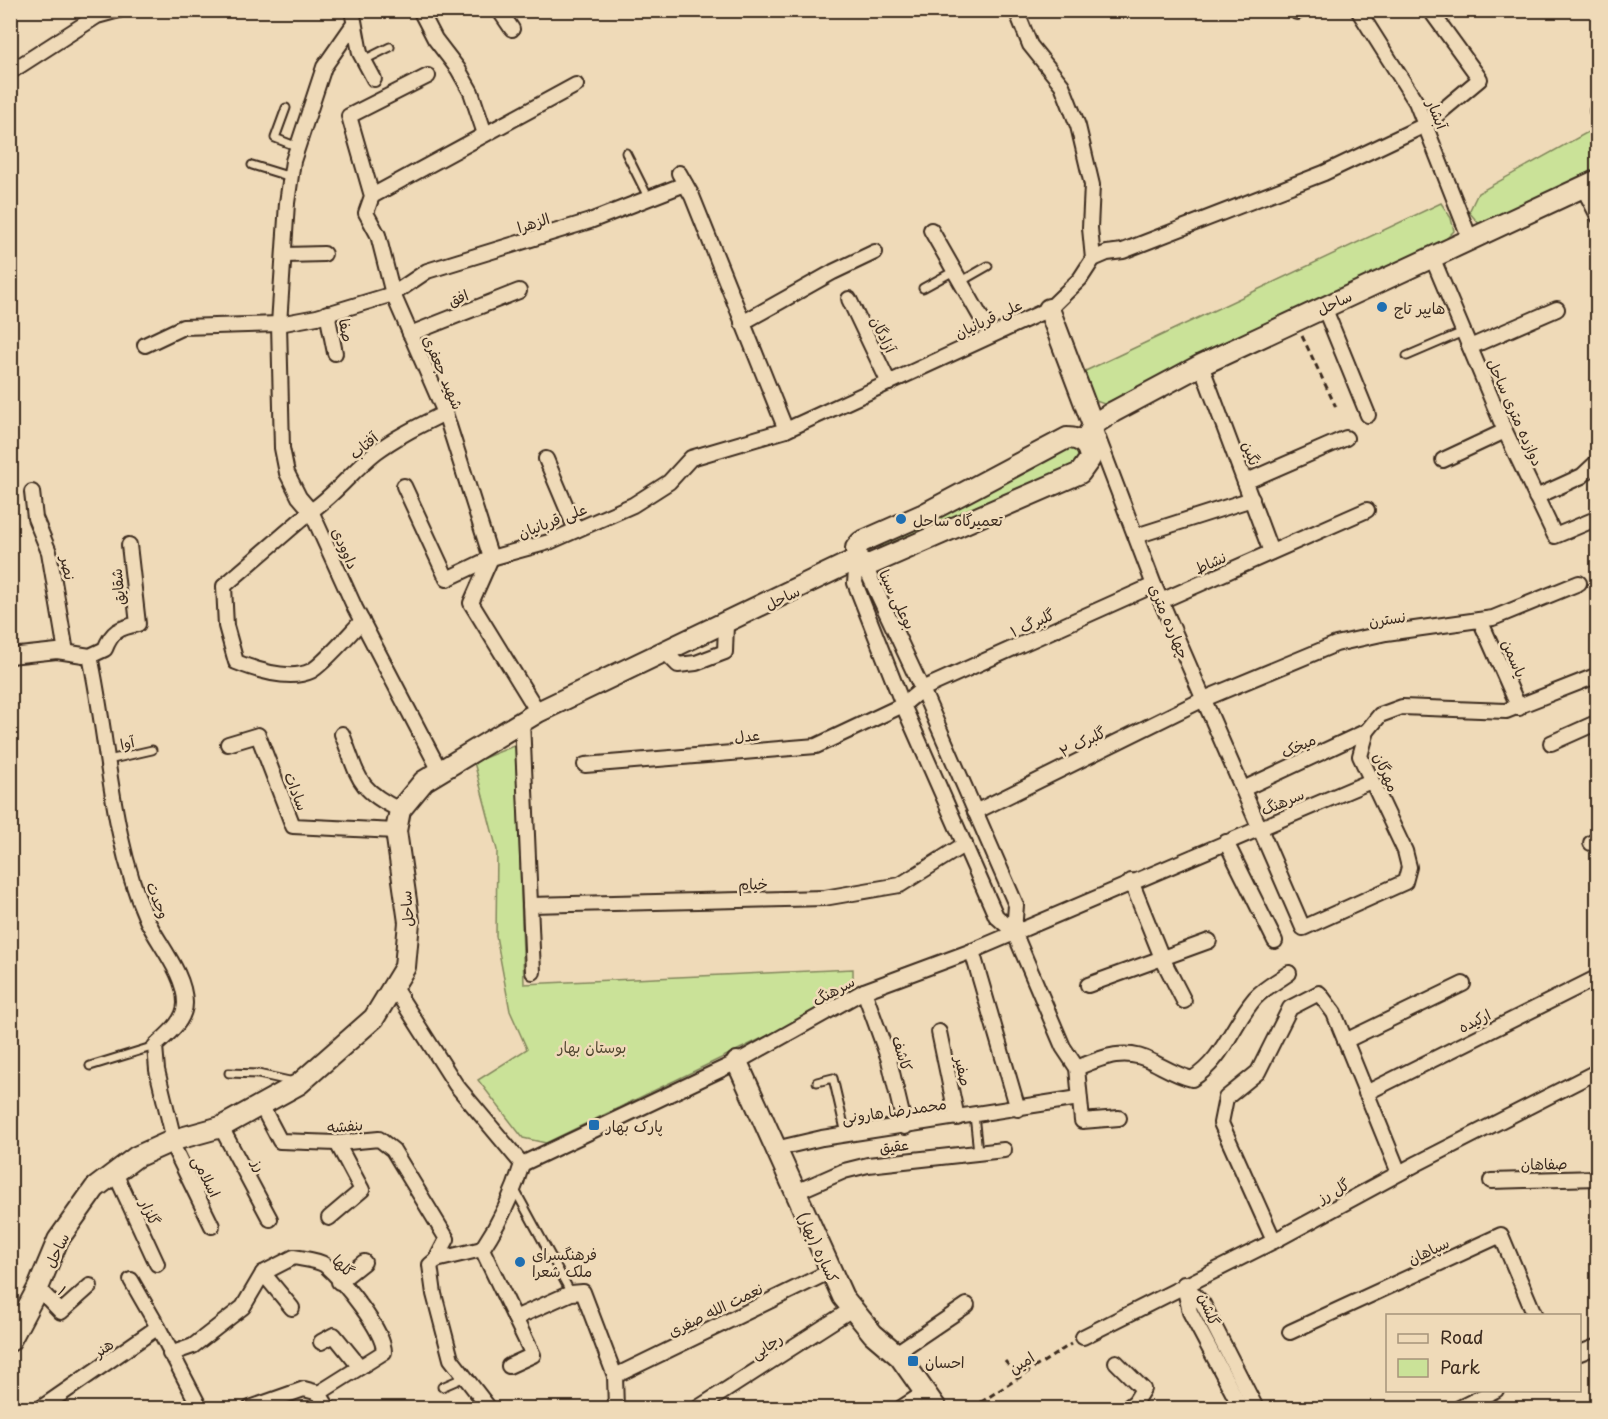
<svg xmlns="http://www.w3.org/2000/svg" width="1608" height="1419" viewBox="0 0 1608 1419" font-family="'Playpen Sans','Playpen Sans Arabic',sans-serif">
<rect width="100%" height="100%" fill="#efdab8"/>
<filter id="ink" filterUnits="userSpaceOnUse"><feTurbulence type="fractalNoise" baseFrequency=".0167" numOctaves="2"/><feDisplacementMap in="SourceGraphic" scale="12" xChannelSelector="R" yChannelSelector="G"/><feConvolveMatrix kernelMatrix="1 2 1 2 8 2 1 2 1" color-interpolation-filters="sRGB"/></filter>
<g filter="url(#ink)">
<g fill="#cae298" stroke="#82865b" stroke-width="1.5">
<polygon points="1597,127 1597,170 1480,225 1469,212 1478,193"/>
<polygon points="1441,203 1451,218 1454,231 1446,239 1104,404 1085,397 1077,375"/>
<polygon points="1068,445 1075,448 1079,457 1077,468 878,551 880,545"/>
<polygon points="516,745 524,984 853,969 853,994 546,1143 523,1138 478,1080 527,1049 510,1011 496,936 497,850 474,762"/>
</g>
<g fill="none" stroke-linecap="round" stroke-linejoin="round">
<defs>
<g id="lane">
<polyline points="364,60 390,47"/>
<polyline points="286,108 275,138 298,147"/>
<polyline points="626,153 648,197"/>
<polyline points="252,165 291,177"/>
<polyline points="960,282 988,266"/>
<polyline points="923,288 954,271"/>
<polyline points="1407,356 1463,332"/>
<polyline points="108,760 152,750"/>
<polyline points="90,1066 155,1046"/>
<polyline points="229,1073 258,1074 294,1082"/>
<polyline points="817,1082 833,1078 846,1134"/>
<polyline points="974,1115 978,1152"/>
<polyline points="515,1190 571,1293"/>
<polyline points="442,1387 465,1377"/>
</g>
<g id="street">
<polyline points="352,10 360,53 374,79"/>
<polyline points="420,10 435,39 458,69 471,92 485,134"/>
<polyline points="499,10 512,29"/>
<polyline points="1016,10 1030,45 1062,85 1078,126 1092,185 1090,228 1093,259"/>
<polyline points="1358,10 1416,102 1470,239"/>
<polyline points="1297,12 1300,10"/>
<polyline points="354,24 324,67 293,161 287,203 279,324 282,448 287,473 299,497 311,511 355,608 440,771"/>
<polyline points="10,72 97,16 119,10"/>
<polyline points="428,76 349,116 372,196 366,213 378,235 393,294 445,413 491,558 471,603 538,712"/>
<polyline points="1597,111 1598,111"/>
<polyline points="679,173 692,196 786,430"/>
<polyline points="1583,187 1598,216"/>
<polyline points="372,196 576,85"/>
<polyline points="931,230 991,335"/>
<polyline points="285,255 324,254"/>
<polyline points="1432,257 1505,431 1555,536 1598,518"/>
<polyline points="849,299 889,383"/>
<polyline points="1324,307 1368,415"/>
<polyline points="327,313 335,353"/>
<polyline points="742,323 833,272 875,252"/>
<polyline points="410,334 519,291"/>
<polyline points="145,345 183,327 279,324 317,317 393,294 427,271 590,221 685,184"/>
<polyline points="1470,347 1557,309"/>
<polyline points="1201,365 1271,552"/>
<polyline points="1093,425 1154,585 1303,928 1405,882 1409,867 1405,851 1360,756 1367,731 1380,715 1402,707 1506,711 1598,675"/>
<polyline points="546,459 576,530"/>
<polyline points="1443,460 1505,431"/>
<polyline points="1245,482 1346,438"/>
<polyline points="404,486 447,579 491,558 549,542 633,505 669,482 691,458 786,430 1049,309 1080,279 1093,259 1107,253 1123,251 1324,173 1425,125 1480,79 1430,10"/>
<polyline points="32,492 35,518 49,552 66,652"/>
<polyline points="1536,497 1582,476 1598,461"/>
<polyline points="1136,536 1252,499"/>
<polyline points="857,559 855,583 903,705 996,916 1014,932 1063,1047 1077,1068 1082,1121 1119,1118"/>
<polyline points="858,560 869,575 922,689 1016,905 1014,932"/>
<polyline points="1161,601 1367,510"/>
<polyline points="1480,620 1519,708"/>
<path d="M 362,621 C 351,632 323,665 311,671 C 290,681 256,670 236,662 L 226,626 L 224,586 L 311,511 C 336,494 353,470 376,452 C 397,436 421,425 445,413"/>
<polyline points="665,652 678,665 696,663 725,652 726,624"/>
<path d="M 10,656 L 57,651 L 90,656 L 105,649 C 112,631 119,628 138,624 L 129,545"/>
<path d="M 90,656 C 109,743 110,837 147,920 C 159,945 185,974 185,1003 C 185,1021 168,1034 155,1046 L 157,1070 L 174,1140"/>
<polyline points="522,721 533,972"/>
<path d="M 342,734 C 359,777 356,789 400,810"/>
<polyline points="1551,743 1598,722"/>
<polyline points="228,744 258,735 293,826 396,831"/>
<polyline points="585,765 816,746 903,705 922,689 1154,585"/>
<polyline points="1243,789 1367,731"/>
<polyline points="975,812 1204,699 1336,644 1386,633 1493,618 1579,583"/>
<polyline points="1226,842 1275,941"/>
<polyline points="1591,843 1598,839"/>
<polyline points="1131,881 1162,958 1184,1001"/>
<polyline points="530,905 824,898 900,885 965,844"/>
<polyline points="972,951 1018,1109"/>
<polyline points="1088,985 1209,941"/>
<polyline points="393,986 456,1085 522,1164 737,1062 864,991 972,951 1371,781"/>
<polyline points="864,991 889,1060 905,1127"/>
<polyline points="939,1032 957,1118"/>
<polyline points="1345,1041 1463,984"/>
<path d="M 1077,1068 C 1103,1057 1126,1047 1153,1062 C 1167,1069 1176,1075 1192,1079 C 1223,1060 1232,1025 1255,998 C 1264,988 1278,981 1289,973"/>
<polyline points="1366,1093 1598,977"/>
<polyline points="261,1105 280,1141 337,1143 379,1139 393,1150 447,1239 436,1260 430,1265 434,1294 451,1359 489,1408"/>
<polyline points="221,1127 270,1219"/>
<polyline points="171,1142 212,1226"/>
<polyline points="775,1149 822,1138 1079,1098"/>
<path d="M 522,1164 C 513,1195 500,1222 482,1249 L 515,1318 L 571,1293 L 583,1292 L 615,1376 L 616,1408"/>
<polyline points="115,1173 157,1264"/>
<polyline points="1491,1181 1598,1178"/>
<polyline points="794,1193 844,1171 868,1165 1004,1150"/>
<polyline points="329,1218 362,1190 337,1143"/>
<polyline points="1274,1241 1221,1123 1226,1098 1258,1072 1290,1008 1319,993 1334,1013 1399,1173"/>
<polyline points="436,1260 482,1249"/>
<polyline points="263,1273 292,1308"/>
<polyline points="131,1280 158,1327"/>
<polyline points="339,1282 364,1262"/>
<polyline points="1184,1284 1203,1304 1256,1408"/>
<polyline points="1184,1286 1190,1312 1241,1408"/>
<polyline points="38,1288 61,1312 90,1286"/>
<polyline points="1290,1332 1501,1235 1535,1316"/>
<polyline points="1083,1337 1274,1241 1418,1163 1598,1071"/>
<polyline points="321,1342 334,1335 360,1367"/>
<polyline points="896,1353 967,1305"/>
<polyline points="1580,1353 1598,1346"/>
<path d="M 170,1354 L 193,1346 L 243,1307 L 263,1273 L 294,1257 C 303,1259 318,1260 325,1265 C 342,1280 384,1330 384,1352 L 319,1393"/>
<polyline points="1116,1362 1143,1389 1135,1402 1127,1408"/>
<polyline points="509,1366 533,1355 515,1318"/>
<polyline points="615,1376 829,1272"/>
<polyline points="41,1408 158,1327 200,1408"/>
<polyline points="250,1408 304,1389 319,1393 328,1408"/>
<polyline points="698,1408 852,1309"/>
<polyline points="901,1408 927,1391"/>
<polyline points="1459,1408 1496,1390"/>
</g>
<g id="secondary">
<polyline points="1049,309 1093,425"/>
<path d="M 1067,438 C 1081,438 1089,445 1090,459 L 1080,473 L 871,564 L 863,564 L 857,559 L 856,548 L 861,542 L 922,515 Z"/>
<polyline points="1084,443 1093,425 1113,412 1201,365 1598,180"/>
<polyline points="737,1062 843,1297 873,1334 900,1357 936,1408"/>
<polyline points="10,1341 38,1288 58,1240 95,1188 136,1157 174,1140 221,1127 299,1084 374,1018 405,967 409,922 396,831 400,810 424,781 538,712 857,559"/>
</g>
</defs>
<use href="#lane" stroke="#3b2a1e" stroke-width="11"/>
<use href="#street" stroke="#3b2a1e" stroke-width="18"/>
<use href="#secondary" stroke="#3b2a1e" stroke-width="24"/>
<g stroke="#3b2a1e" stroke-width="3" stroke-dasharray="6 4.5" stroke-linecap="butt">
<polyline points="1302,336 1336,407"/>
<polyline points="1005,1361 1019,1378"/>
<polyline points="972,1408 1071,1344"/>
</g>
<use href="#lane" stroke="#efdab8" stroke-width="7"/>
<use href="#street" stroke="#efdab8" stroke-width="14"/>
<use href="#secondary" stroke="#efdab8" stroke-width="20"/>
</g>
</g>
<g fill="#1f6fb2" stroke="#efdab8" stroke-width="2">
<circle cx="1382" cy="307" r="6"/>
<circle cx="901" cy="519" r="6"/>
<rect x="588" y="1119" width="12" height="12" rx="3"/>
<circle cx="520" cy="1262" r="6"/>
<rect x="907" y="1355" width="12" height="12" rx="3"/>
</g>
<g text-anchor="middle" dominant-baseline="central" stroke-width="5" stroke-linejoin="round" paint-order="stroke">
<g font-size="15" fill="#3b2a1e" stroke="#efdab8">
<text transform="translate(1438 114) rotate(68)">آبشار</text>
<text transform="translate(533 222) rotate(-18)">الزهرا</text>
<text transform="translate(458 297) rotate(-21)">افق</text>
<text transform="translate(1334 302) rotate(-25)">ساحل</text>
<text transform="translate(988 318) rotate(-25)">علی قربانیان</text>
<text transform="translate(347 330) rotate(79)">صفا</text>
<text transform="translate(884 334) rotate(64)">آزادگان</text>
<text transform="translate(444 372) rotate(67)">شهید جعفری</text>
<text transform="translate(1516 412) rotate(66)">دوازده متری ساحل</text>
<text transform="translate(363 445) rotate(-41)">آفتاب</text>
<text transform="translate(1252 453) rotate(70)">نگین</text>
<text transform="translate(552 520) rotate(-21)">علی قربانیان</text>
<text transform="translate(346 548) rotate(66)">داوودی</text>
<text transform="translate(1210 562) rotate(-24)">نشاط</text>
<text transform="translate(69 568) rotate(80)">نصر</text>
<text transform="translate(117 587) rotate(-96)">شقایق</text>
<text transform="translate(782 597) rotate(-26)">ساحل</text>
<text transform="translate(898 599) rotate(64)">بوعلی سینا</text>
<text transform="translate(1387 618) rotate(-8)">نسترن</text>
<text transform="translate(1170 621) rotate(67)">چهارده متری</text>
<text transform="translate(1032 622) rotate(-24)">گلبرگ ۱</text>
<text transform="translate(1515 658) rotate(67)">یاسمن</text>
<text transform="translate(747 735) rotate(-5)">عدل</text>
<text transform="translate(1082 741) rotate(-26)">گلبرک ۲</text>
<text transform="translate(127 742) rotate(-13)">آوا</text>
<text transform="translate(1298 745) rotate(-25)">میخک</text>
<text transform="translate(1387 772) rotate(67)">مهرگان</text>
<text transform="translate(297 791) rotate(69)">سادات</text>
<text transform="translate(1282 801) rotate(-23)">سرهنگ</text>
<text transform="translate(753 883) rotate(-1)">خیام</text>
<text transform="translate(159 900) rotate(69)">وحدت</text>
<text transform="translate(406 909) rotate(-95)">ساحل</text>
<text transform="translate(833 990) rotate(-29)">سرهنگ</text>
<text transform="translate(1474 1020) rotate(-26)">ارکیده</text>
<text transform="translate(903 1053) rotate(73)">کاشف</text>
<text transform="translate(964 1071) rotate(78)">صفیر</text>
<text transform="translate(894 1110) rotate(-8)">محمدرضا هارونی</text>
<text transform="translate(345 1125) rotate(-4)">بنفشه</text>
<text transform="translate(894 1145) rotate(-6)">عقیق</text>
<text transform="translate(1544 1163) rotate(-1)">صفاهان</text>
<text transform="translate(260 1165) rotate(63)">رز</text>
<text transform="translate(207 1176) rotate(64)">اسلامی</text>
<text transform="translate(1333 1190) rotate(-29)">گل رز</text>
<text transform="translate(151 1212) rotate(65)">گلزار</text>
<text transform="translate(819 1247) rotate(65)">کساره (بهار)</text>
<text transform="translate(56 1250) rotate(-64)">ساحل</text>
<text transform="translate(1428 1250) rotate(-25)">سپاهان</text>
<text transform="translate(344 1265) rotate(45)">گلها</text>
<text transform="translate(63 1290) rotate(46)">۱</text>
<text transform="translate(715 1309) rotate(-26)">نعمت الله صفری</text>
<text transform="translate(1210 1309) rotate(69)">گلشن</text>
<text transform="translate(766 1345) rotate(-33)">رجایی</text>
<text transform="translate(103 1347) rotate(-36)">هنر</text>
<text transform="translate(1021 1362) rotate(-33)">امین</text>
</g>
<g font-size="15" fill="#3b2a1e" stroke="#efdab8" text-anchor="start">
<text x="1394" y="307">هایپر تاج</text>
<text x="913" y="519">تعمیرگاه ساحل</text>
<text x="606" y="1125">پارک بهار</text>
<text x="532" y="1253">فرهنگسرای<tspan x="532" dy="17">ملک شعرا</tspan></text>
<text x="925" y="1361">احسان</text>
</g>
<g font-size="15" fill="#504630" stroke="#efdab8">
<text x="592" y="1046">بوستان بهار</text>
</g>
</g>
<rect width="1608" height="1419" fill="none" stroke="#efdab8" stroke-width="36"/>
<rect x="18" y="18" width="1572" height="1383" fill="none" stroke="#3b2a1e" stroke-width="2" filter="url(#ink)"/>
<rect x="1386" y="1314" width="195" height="78" fill="#efdab8" stroke="#a7947a" stroke-width="1.5"/>
<rect x="1398" y="1334" width="30" height="9" fill="#efdab8" stroke="#a7947a" stroke-width="1.5"/>
<text x="1440" y="1344" font-size="18" fill="#3b2a1e">Road</text>
<rect x="1398" y="1359" width="30" height="18" fill="#cae298" stroke="#a7947a" stroke-width="1.5"/>
<text x="1440" y="1374" font-size="18" fill="#3b2a1e">Park</text>
</svg>
